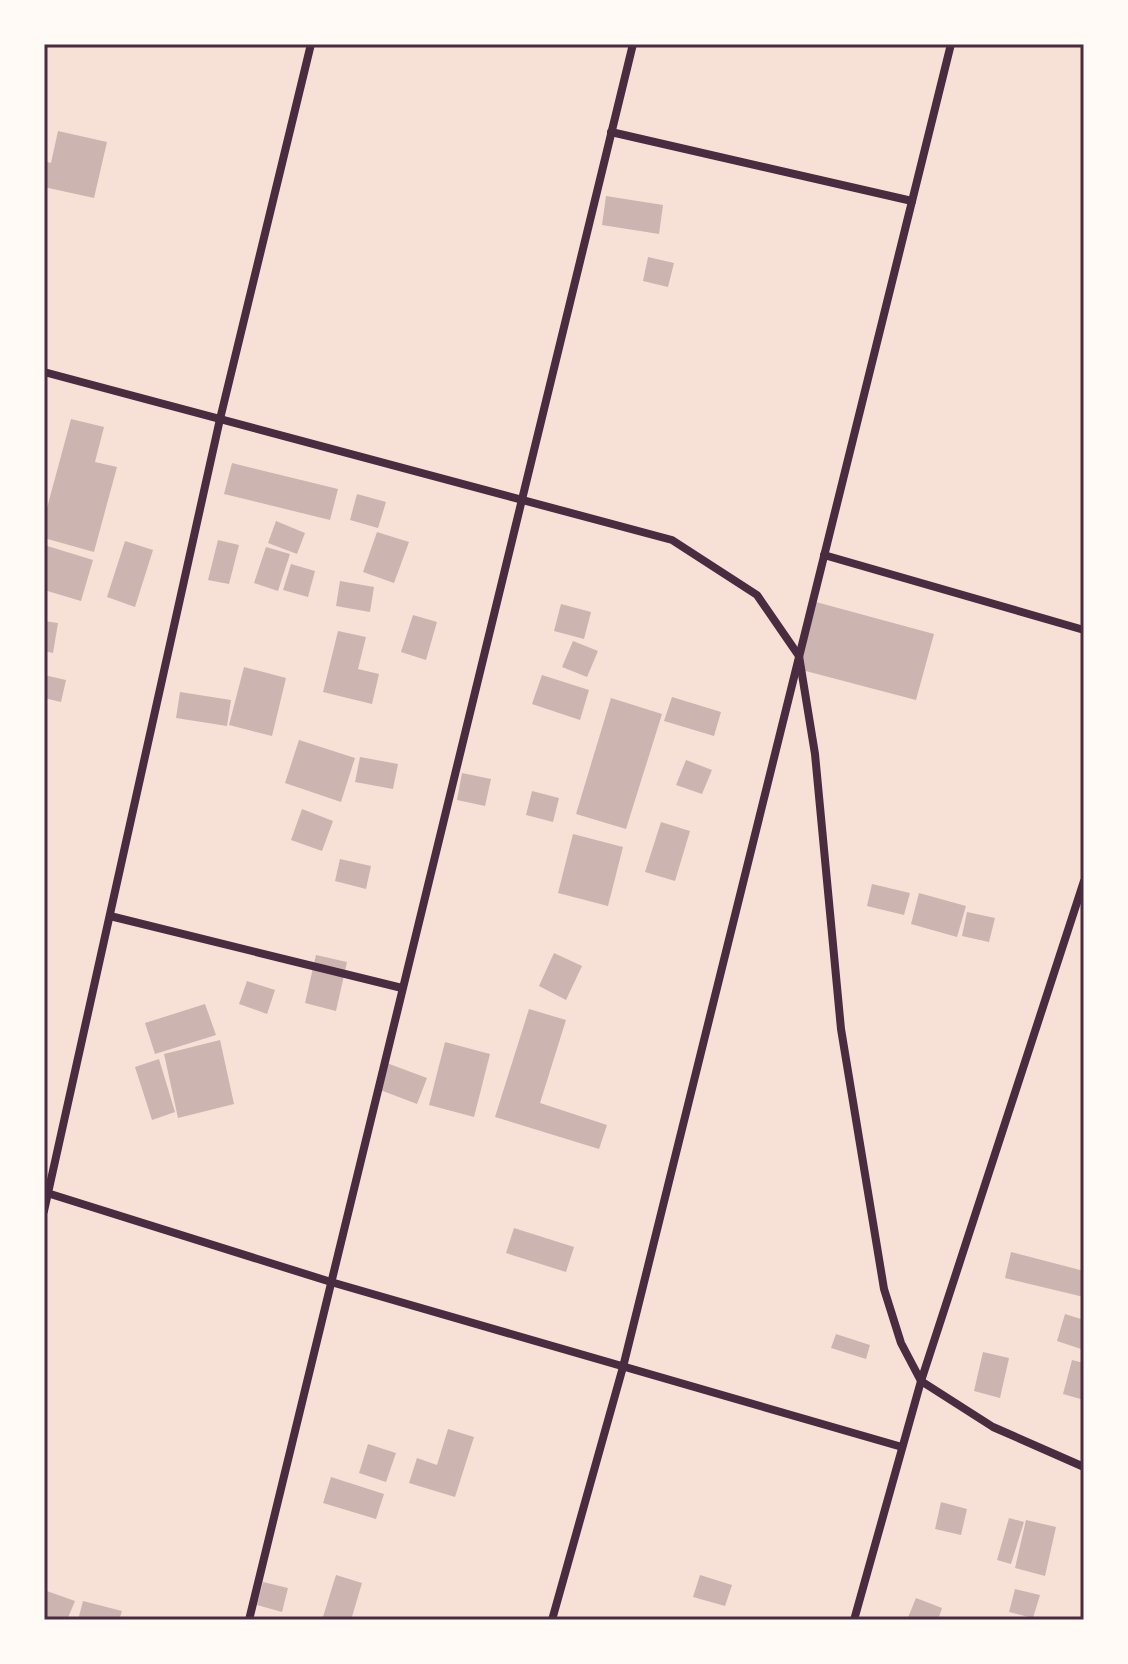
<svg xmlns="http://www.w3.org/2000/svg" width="1128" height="1664" viewBox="0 0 1128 1664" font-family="'Noto Sans',sans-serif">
<rect width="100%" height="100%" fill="#f7e1d7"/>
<g fill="#ccb4b1">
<polygon points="58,131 107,142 94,198 44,187 44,161 51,163"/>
<polygon points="606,196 663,205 659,234 602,225"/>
<polygon points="648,257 674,263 668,287 643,281"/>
<polygon points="71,419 104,427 95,462 117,467 94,552 44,538 44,519"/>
<polygon points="232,463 338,489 330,520 224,494"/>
<polygon points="357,494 386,502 378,528 350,520"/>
<polygon points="276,521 305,533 297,554 268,543"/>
<polygon points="377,532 409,542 394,583 363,572"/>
<polygon points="218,540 239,545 229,584 208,580"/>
<polygon points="125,541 153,550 135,607 107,597"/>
<polygon points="44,545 93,560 81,601 44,590"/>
<polygon points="266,547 290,554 278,591 254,583"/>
<polygon points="291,564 315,571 308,597 283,590"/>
<polygon points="340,581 374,587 370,612 336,606"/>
<polygon points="816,602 934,634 916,700 798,669"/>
<polygon points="561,604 591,612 584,639 554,631"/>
<polygon points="413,615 437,622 426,660 401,652"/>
<polygon points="44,621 58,623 53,653 44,651"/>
<polygon points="338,631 366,637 358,669 379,674 372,704 323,692"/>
<polygon points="573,641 598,651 587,677 562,667"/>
<polygon points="244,667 286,678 272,736 229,725"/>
<polygon points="44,675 66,680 61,702 44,698"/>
<polygon points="542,675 589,690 580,720 532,704"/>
<polygon points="180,692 231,700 227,726 176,718"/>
<polygon points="672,697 721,712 714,736 664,721"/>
<polygon points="611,698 662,714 626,829 576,814"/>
<polygon points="299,740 355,758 341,802 285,783"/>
<polygon points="360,757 398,764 393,789 355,782"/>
<polygon points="686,760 712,770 702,794 676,785"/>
<polygon points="462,773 491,779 485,806 457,800"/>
<polygon points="532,791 559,798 553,822 526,815"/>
<polygon points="302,809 333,821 322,851 291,840"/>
<polygon points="661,822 690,831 675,881 645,872"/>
<polygon points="573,834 623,847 608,906 558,893"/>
<polygon points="340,859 371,866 366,889 335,881"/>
<polygon points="872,884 910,893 904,915 867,906"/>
<polygon points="919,893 966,906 957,937 911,924"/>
<polygon points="967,912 995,918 989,942 962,936"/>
<polygon points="554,953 582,966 566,1000 539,986"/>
<polygon points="316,955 347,962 336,1011 305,1003"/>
<polygon points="247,981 275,990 267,1014 239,1004"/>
<polygon points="205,1004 216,1035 155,1054 145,1023"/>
<polygon points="529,1009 566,1020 540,1103 607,1125 599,1149 495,1117"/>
<polygon points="220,1040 234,1104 178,1118 164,1054"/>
<polygon points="445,1042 490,1054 474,1117 429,1105"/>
<polygon points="159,1059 175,1112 152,1120 135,1067"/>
<polygon points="384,1062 427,1078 417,1104 375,1088"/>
<polygon points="514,1228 574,1247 566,1272 506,1253"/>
<polygon points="1011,1252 1084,1271 1084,1297 1005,1278"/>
<polygon points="1065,1314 1084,1320 1081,1349 1057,1341"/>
<polygon points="836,1334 870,1345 866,1359 831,1348"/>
<polygon points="983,1352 1009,1358 1000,1398 974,1391"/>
<polygon points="1072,1360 1084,1363 1084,1400 1063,1394"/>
<polygon points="448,1429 474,1437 455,1497 409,1483 417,1458 437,1465"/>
<polygon points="368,1444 396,1453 386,1482 359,1473"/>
<polygon points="331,1477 384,1494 376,1519 323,1503"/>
<polygon points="941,1502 967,1509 961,1535 935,1529"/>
<polygon points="1009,1518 1024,1522 1011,1564 997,1560"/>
<polygon points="1026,1520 1056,1527 1045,1576 1015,1568"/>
<polygon points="336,1575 362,1583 351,1620 322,1620"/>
<polygon points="700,1575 732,1585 725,1606 693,1597"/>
<polygon points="263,1582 288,1588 282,1612 257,1605"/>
<polygon points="1015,1589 1040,1595 1033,1618 1009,1612"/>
<polygon points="44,1590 75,1601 67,1620 44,1619"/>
<polygon points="916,1598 942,1608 938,1620 907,1620"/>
<polygon points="83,1601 122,1611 119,1620 78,1620"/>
</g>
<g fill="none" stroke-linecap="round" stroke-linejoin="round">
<g stroke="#4a2c40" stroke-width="8">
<polyline points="611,132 912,201"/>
<polyline points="44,372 672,540 757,595 799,656 815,754 841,1029 884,1289 901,1343 921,1381 993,1427 1084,1467"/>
<polyline points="824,555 1084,630"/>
<polyline points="110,916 402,988"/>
<polyline points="44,1192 331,1282 902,1447"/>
<polyline points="44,1211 220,419 311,44"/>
<polyline points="249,1620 633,44"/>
<polyline points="552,1620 623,1367 951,44"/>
<polyline points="854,1620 921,1381 1084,881"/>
</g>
</g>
<rect width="1128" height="1664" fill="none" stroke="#fffaf5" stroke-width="92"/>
<rect x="46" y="46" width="1036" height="1572" fill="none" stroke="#4a2c40" stroke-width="3"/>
</svg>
